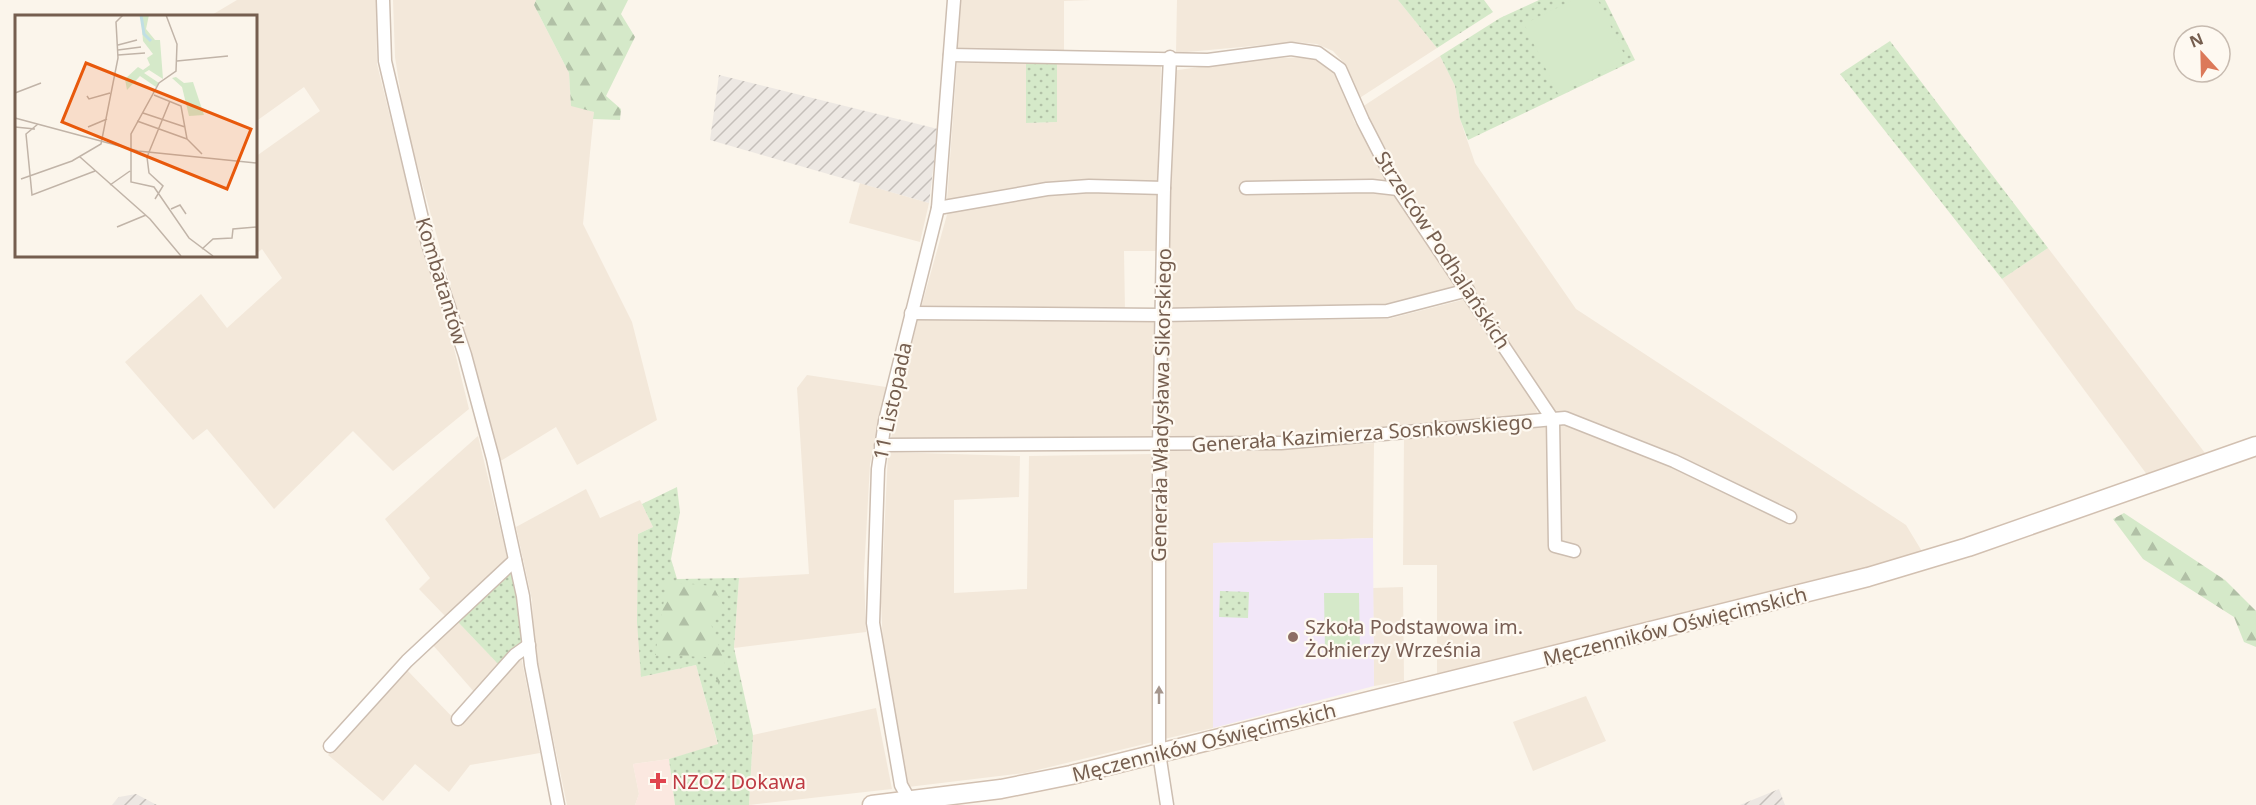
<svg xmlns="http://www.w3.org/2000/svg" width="2256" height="805" viewBox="0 0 2256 805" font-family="'Noto Sans',sans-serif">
<defs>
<pattern id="industrial-furrows" width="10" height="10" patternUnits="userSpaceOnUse" patternTransform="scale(1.5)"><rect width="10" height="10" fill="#ede8e3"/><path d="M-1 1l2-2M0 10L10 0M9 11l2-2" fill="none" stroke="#c5bfba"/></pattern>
<pattern id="green-dots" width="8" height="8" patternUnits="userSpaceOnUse" patternTransform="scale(1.5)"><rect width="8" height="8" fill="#d5e9c9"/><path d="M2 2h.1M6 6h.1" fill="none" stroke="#b1c0a6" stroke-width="1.8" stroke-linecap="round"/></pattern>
<pattern id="forest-firs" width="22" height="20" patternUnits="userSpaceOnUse" patternTransform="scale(1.5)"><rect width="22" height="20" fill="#d5e9c9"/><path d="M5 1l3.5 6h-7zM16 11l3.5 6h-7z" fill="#b1c0a6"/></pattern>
</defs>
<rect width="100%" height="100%" fill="#fbf5eb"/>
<g fill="#f3e8da">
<polygon points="237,0 376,0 377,64 420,238 449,328 469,409 393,471 353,431 274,509 207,429 193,440 125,362 201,294 227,328 282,278 262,249 255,255 255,157 320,111 304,87 255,122 255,16 210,16"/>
<polygon points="393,0 536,0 534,5 569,73 571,105 594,112 583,224 632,322 657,420 577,465 556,427 499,462 405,121 395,57"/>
<polygon points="959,0 1091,0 1064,1 1064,53 956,50"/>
<polygon points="1177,0 1398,0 1437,48 1358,99 1344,63 1333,51 1317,44 1295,42 1176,53"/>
<polygon points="1440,56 1455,86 1460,119 1475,163 1576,309 1906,525 1923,553 1437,674 1437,565 1403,565 1404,438 1558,426 1549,403 1410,191 1362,107"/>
<polygon points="1309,57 1329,64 1342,82 1354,121 1459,288 1388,306 1167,310 1171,71 1256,59"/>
<polygon points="957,63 1026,63 1026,123 1056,122 1057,64 1161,65 1158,183 1091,180 947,200"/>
<polygon points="860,183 929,203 920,242 849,223"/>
<polygon points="1088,190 1158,192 1158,251 1124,251 1125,311 921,308 948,211"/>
<polygon points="2048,248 2205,453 2148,476 2002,279"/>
<polygon points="1466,299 1534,402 1538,416 1411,424 1287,437 1165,440 1167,322 1388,319"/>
<polygon points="917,320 1154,322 1152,439 891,438"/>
<polygon points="807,375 886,387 870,464 864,573 866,632 734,648 739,578 809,574 797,388"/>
<polygon points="478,436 508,561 446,617 419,589 430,578 385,519"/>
<polygon points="1374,443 1373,538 1213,543 1213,728 1164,739 1164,451 1282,449"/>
<polygon points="888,452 1020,456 1019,497 954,500 954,593 1027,589 1029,456 1151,454 1153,742 1025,773 908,787 883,646 881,602"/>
<polygon points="586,489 600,518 640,500 653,527 638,534 641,677 696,665 718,745 669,759 633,764 639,794 635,805 567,805 534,646 532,600 516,527"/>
<polygon points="1403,587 1404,681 1374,686 1373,588"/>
<polygon points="457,621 503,669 476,694 432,644"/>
<polygon points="521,656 540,753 470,765 449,792 415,764 383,801 328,755 406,669 459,724"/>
<polygon points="1586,696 1606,741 1533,771 1513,722"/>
<polygon points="876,708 892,789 749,805 753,735"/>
</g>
<polygon fill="#fbe8e0" points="669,759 675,805 635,805 639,794 633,764"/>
<g fill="url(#industrial-furrows)">
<polygon points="719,75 938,129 929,203 710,140"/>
<polygon points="1779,789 1785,805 1740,805"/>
<polygon points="136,794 157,805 112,805 119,797"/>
</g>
<polygon fill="#f2e7f8" points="1373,538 1374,686 1213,728 1213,543"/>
<g fill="url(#green-dots)">
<polygon points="1398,0 1484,0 1493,12 1437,48"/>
<polygon points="1539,0 1605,0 1635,60 1468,140 1460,119 1455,86 1440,56 1500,18"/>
<polygon points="1890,41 2048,248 2002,279 1840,74"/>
<polygon points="1026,63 1057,64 1057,122 1026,123"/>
<polygon points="677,487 680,512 671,559 677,579 739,578 734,648 753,735 749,805 675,805 669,759 718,744 696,665 641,677 637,622 638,534 653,527 642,504"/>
<polygon points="512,569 525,643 500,666 457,621"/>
<polygon points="1220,591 1249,592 1248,618 1219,617"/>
</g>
<g fill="url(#forest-firs)">
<polygon points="536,0 628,0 621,14 635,37 606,96 621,109 620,120 593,119 594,112 571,106 569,73 534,5"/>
<polygon points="2124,513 2225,580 2256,611 2256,647 2244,642 2234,617 2143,559 2113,519"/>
<polygon points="667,582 713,586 723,605 711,624 725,663 719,685 706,657 655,655"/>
</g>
<g fill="#d5e9c9">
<polygon points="1573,0 1598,0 1627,60 1558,94 1524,24"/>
<polygon points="1324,593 1359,593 1360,652 1325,652"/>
</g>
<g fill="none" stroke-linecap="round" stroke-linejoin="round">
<defs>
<g id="minor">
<polyline points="383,0 385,61 428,244 465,355 493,459 523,596 531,665 558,805"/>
<polyline points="950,55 1208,60 1291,49 1318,53 1340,69 1363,121 1398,189 1553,420 1555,546 1574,551"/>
<polyline points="1246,188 1372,186 1398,189"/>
<polyline points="938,208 1047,189 1089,186 1164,188"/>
<polyline points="911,313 1161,315 1387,311 1468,290"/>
<polyline points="881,445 1281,443 1565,418 1674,461 1790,517"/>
<polyline points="458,719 515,655 529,645"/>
<polyline points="330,746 407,661 515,560"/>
<polyline points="910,801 901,785 873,623 878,469 885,421 938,208 954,0"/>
<polyline points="1167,805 1159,753 1159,445 1164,188 1170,57"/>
</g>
<polyline id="secondary" points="872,805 1001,789 1071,775 1868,577 1968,547 2256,446"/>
</defs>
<use href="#minor" stroke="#cdbeb1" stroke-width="15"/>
<use href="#secondary" stroke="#d2c0b1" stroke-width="21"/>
<use href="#minor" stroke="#fff" stroke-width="12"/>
<use href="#secondary" stroke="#fff" stroke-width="18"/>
</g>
<defs><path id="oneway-solid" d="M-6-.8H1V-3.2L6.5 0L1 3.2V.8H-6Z" transform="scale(1.5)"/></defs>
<use fill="#a5968d" href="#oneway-solid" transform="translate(1159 695) rotate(-90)"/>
<circle fill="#8d6e63" stroke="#fef9f1" stroke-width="2" cx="1293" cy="637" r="6"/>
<path fill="#e0444e" stroke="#fef9f1" stroke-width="2" d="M655 772h6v6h6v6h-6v6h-6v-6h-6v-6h6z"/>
<g text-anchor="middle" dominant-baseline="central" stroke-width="4.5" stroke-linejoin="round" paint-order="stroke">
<g font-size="20" fill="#755e4f" stroke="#fef9f1">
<text transform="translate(1443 250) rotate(57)">Strzelców Podhalańskich</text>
<text transform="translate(442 281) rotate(73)">Kombatantów</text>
<text transform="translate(892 401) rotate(-78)">11 Listopada</text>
<text transform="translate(1161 405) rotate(-89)">Generała Władysława Sikorskiego</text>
<text transform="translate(1362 433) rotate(-4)">Generała Kazimierza Sosnkowskiego</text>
<text transform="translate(1675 626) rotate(-14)">Męczenników Oświęcimskich</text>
<text transform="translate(1204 742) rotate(-14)">Męczenników Oświęcimskich</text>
</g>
<g font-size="20" fill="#785e54" stroke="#fef9f1" text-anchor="start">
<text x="1305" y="626">Szkoła Podstawowa im.<tspan x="1305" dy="23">Żołnierzy Września</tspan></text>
</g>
<g font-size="20" fill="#be3a42" stroke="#fef9f1" text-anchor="start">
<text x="672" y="781">NZOZ Dokawa</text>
</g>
</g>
<g transform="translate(15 15)">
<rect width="242" height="242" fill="#fbf5eb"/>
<path d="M 161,62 L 169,68 L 178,67 L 189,100 L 174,101 L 167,72 L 157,63 Z" fill="#d5e9c9"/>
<path d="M 126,0 L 134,0 L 131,14 L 140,25 L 145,25 L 148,64 L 134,55 L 129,58 L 144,68 L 141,72 L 125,61 L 112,75 L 110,64 L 123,52 L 128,55 L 135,50 L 132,43 L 138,39 L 128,26 Z" fill="#d5e9c9"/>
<path fill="none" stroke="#c0dee4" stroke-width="3" d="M 126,0 L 129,19 L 136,26"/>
<path fill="none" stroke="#c1b4a8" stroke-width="1.5" d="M 151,0 L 162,29 L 161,56 L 144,68 L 116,119 L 116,167 L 139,172 L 174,223 L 198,241M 103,30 L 122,25M 103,35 L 126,32M 103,40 L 130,38M 162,46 L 213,41M 0,78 L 26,68M 139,80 L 166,91 L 172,124 L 187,139M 72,81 L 74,84 L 95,78M 128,98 L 170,112M 0,103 L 123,136 L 242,148M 122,106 L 172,124M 23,109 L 11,119 L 17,180 L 80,156M 0,112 L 20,114M 73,112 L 92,104M 65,142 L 135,204 L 166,241M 6,164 L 57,146 L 86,129 L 103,43 L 101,7 L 108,0M 95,170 L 115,156M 140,184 L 148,171 L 134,158 L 132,142 L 155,86M 156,194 L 165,190 L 171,199M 102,212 L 131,200M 187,234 L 198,224 L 217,223 L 218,214 L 242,212"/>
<path fill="#e8590c" fill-opacity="0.15" stroke="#e8590c" stroke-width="3" d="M 71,48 L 236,114 L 212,174 L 47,107 Z"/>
<rect width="242" height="242" fill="none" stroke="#755e4f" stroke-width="3"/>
</g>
<g transform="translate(2202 54) rotate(338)"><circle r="28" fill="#fef9f1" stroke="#c7bbb0" stroke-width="1.5"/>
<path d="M0-4.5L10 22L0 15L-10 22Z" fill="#dc7959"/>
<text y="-9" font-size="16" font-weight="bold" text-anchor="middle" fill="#755e4f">N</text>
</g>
</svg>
